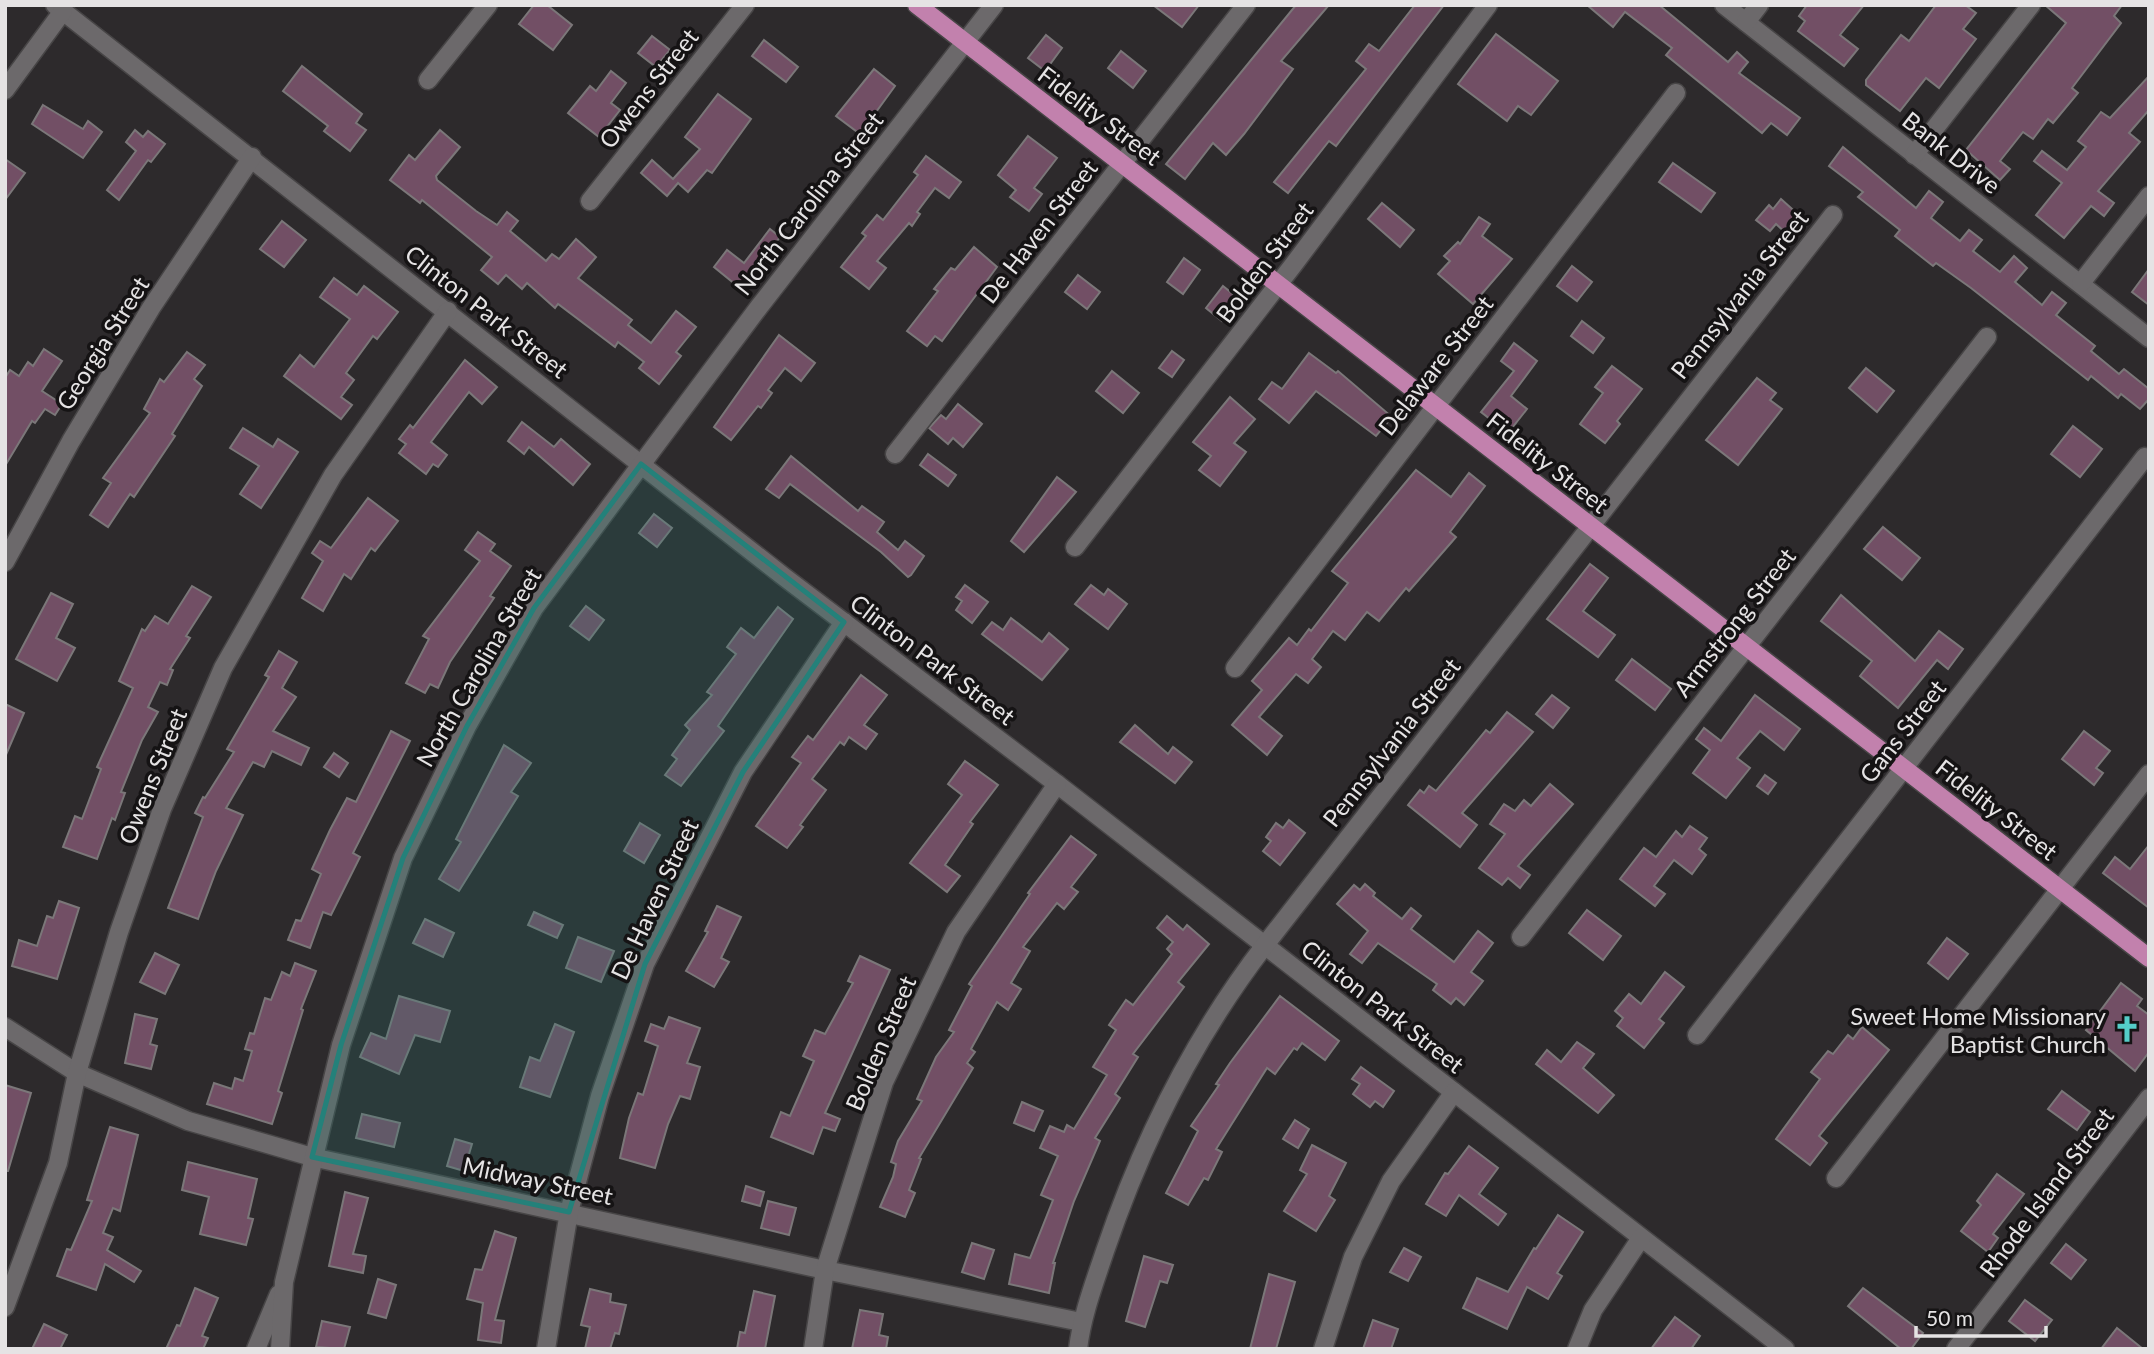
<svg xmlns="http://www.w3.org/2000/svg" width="2154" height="1354" viewBox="0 0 2154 1354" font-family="Lato,sans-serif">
<rect width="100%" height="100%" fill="#2d2a2c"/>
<g fill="#724f65" stroke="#7b7779" stroke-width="2">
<polygon points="534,5 547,5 572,25 553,50 519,24"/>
<polygon points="1153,5 1199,5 1182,27"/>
<polygon points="1296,5 1329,5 1281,61 1293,69 1244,134 1226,155 1213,143 1185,179 1166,164"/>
<polygon points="1415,5 1444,5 1336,146 1329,141 1288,193 1274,182 1366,69 1356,61 1369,44 1379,51"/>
<polygon points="1587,5 1659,5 1728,62 1737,52 1748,62 1739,73 1800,118 1787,135 1771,123 1762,133 1666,55 1672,48 1625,12 1613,27"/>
<polygon points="1807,5 1864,5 1840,35 1858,49 1844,66 1798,31 1805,21 1799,16"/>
<polygon points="1936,5 1965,5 1976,13 1963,29 1976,39 1939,88 1926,78 1900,111 1866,85 1866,80 1901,35 1909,41"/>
<polygon points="2045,5 2122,5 2114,16 2121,23 2072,88 2078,93 2053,123 2048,119 2033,139 2023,132 2000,161 2010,169 2000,180 1966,150 2066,23"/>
<polygon points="1496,34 1558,81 1531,115 1518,106 1507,121 1458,84"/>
<polygon points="1046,35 1062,48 1045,71 1028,58"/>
<polygon points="652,36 670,50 656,67 638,53"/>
<polygon points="764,40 798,67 786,82 752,56"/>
<polygon points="1121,51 1146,71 1133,88 1108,68"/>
<polygon points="302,66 362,114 356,123 366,130 350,151 324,131 328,126 283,91"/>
<polygon points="874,69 895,86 860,134 836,116"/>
<polygon points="611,71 626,83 611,103 620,110 599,137 568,113 590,86 596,91"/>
<polygon points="2149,76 2149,110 2129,133 2140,142 2098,191 2114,203 2104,216 2091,206 2064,238 2036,215 2062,183 2034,161 2042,151 2067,170 2086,147 2078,141 2101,112 2110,118"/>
<polygon points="718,94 751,119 712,173 707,170 688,192 678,183 667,196 641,173 652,160 673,179 700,149 685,137"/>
<polygon points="43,105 83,129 88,121 102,132 83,158 32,124"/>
<polygon points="135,130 143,137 148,131 165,144 151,162 148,160 119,200 107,190 136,151 126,142"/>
<polygon points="440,130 460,147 436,176 437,180 476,211 497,225 507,212 518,221 510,231 546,261 552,254 559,259 576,239 596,257 578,278 632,320 628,325 651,343 676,311 696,327 676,352 681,356 659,384 639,368 644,362 618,342 615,347 558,304 555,308 527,283 522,289 506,275 498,284 481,270 492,257 422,200 420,203 390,180 409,155 415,160"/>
<polygon points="1028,136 1057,158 1034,188 1042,194 1029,211 1010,197 1016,190 998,175"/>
<polygon points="1843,147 1916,208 1929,191 1943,202 1931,218 1960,241 1969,230 1982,240 1973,251 2000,272 2014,256 2027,268 2015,282 2042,305 2052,292 2066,303 2056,315 2095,346 2091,351 2119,374 2124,369 2149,389 2149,399 2140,409 2121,394 2118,398 2091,376 2088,380 1971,288 1936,263 1933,266 1895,236 1900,230 1858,197 1863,192 1829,166"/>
<polygon points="926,156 961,182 949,198 935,188 917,212 920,214 912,226 909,223 877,261 886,268 869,289 841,267 866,236 862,233 877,215 883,220 918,175 914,172"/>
<polygon points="5,159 25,173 5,200"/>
<polygon points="1673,163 1715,193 1701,212 1659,182"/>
<polygon points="1781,199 1800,216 1786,233 1776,224 1770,231 1756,220 1769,205 1773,209"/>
<polygon points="1382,203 1414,230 1400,247 1368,219"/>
<polygon points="1479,217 1490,224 1482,236 1512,259 1473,304 1438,274 1450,261 1444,256 1458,242 1460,244"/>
<polygon points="282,221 306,240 284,267 260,249"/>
<polygon points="770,229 780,237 741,289 714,267 727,250 744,263"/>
<polygon points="974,247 997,267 942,341 935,336 927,346 907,331 938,291 934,289 951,268 955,270"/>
<polygon points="1184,258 1200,270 1183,294 1167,282"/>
<polygon points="1572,266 1592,282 1577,301 1557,286"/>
<polygon points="2149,269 2149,305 2132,292"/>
<polygon points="1078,275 1100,292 1087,309 1065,292"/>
<polygon points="334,278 357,295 364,286 398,312 377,339 373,336 346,373 354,380 341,397 352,405 341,419 284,376 300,355 314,367 350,319 320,297"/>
<polygon points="1223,286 1239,299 1222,321 1206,308"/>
<polygon points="1582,321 1604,338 1593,353 1571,336"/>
<polygon points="779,335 815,363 801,381 785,368 768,390 772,393 761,408 758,406 731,440 714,427"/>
<polygon points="1514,343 1537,361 1511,396 1527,409 1508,433 1481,412 1514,371 1501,361"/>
<polygon points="44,349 62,361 42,391 62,404 55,415 45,409 35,423 32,421 5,466 5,378 10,370 19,376 28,362 33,366"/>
<polygon points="1172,351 1184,360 1172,377 1159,368"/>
<polygon points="187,352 205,365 194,379 202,386 172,434 175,436 134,497 130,494 108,527 90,515 111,483 103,478 150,413 144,409 160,379 164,382"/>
<polygon points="1309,353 1336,373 1338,371 1392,417 1376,436 1316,391 1289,423 1259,399 1272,382 1282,389"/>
<polygon points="465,360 497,387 482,404 469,392 431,442 447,455 438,467 433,464 426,474 399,453 406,444 399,439 410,425 413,428"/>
<polygon points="1612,366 1642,389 1617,421 1620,424 1605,443 1580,424 1603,393 1595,387"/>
<polygon points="1866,368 1894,391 1877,412 1849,388"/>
<polygon points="1112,371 1139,393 1123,413 1096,391"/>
<polygon points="1757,378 1776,393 1770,400 1782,409 1738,465 1706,440"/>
<polygon points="1230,397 1255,419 1234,443 1246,452 1220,486 1199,470 1211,456 1193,442"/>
<polygon points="958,404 982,424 963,447 953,438 948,444 929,428 941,415 946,419"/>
<polygon points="522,422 554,447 561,439 590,464 573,485 529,447 524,454 508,441"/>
<polygon points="2073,426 2102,449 2080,477 2051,454"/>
<polygon points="243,428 273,447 278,439 298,452 261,508 240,494 259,466 230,448"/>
<polygon points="928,454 956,475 948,486 920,465"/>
<polygon points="791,456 858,511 862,506 884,522 877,532 898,550 905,541 924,556 911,575 908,577 881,552 790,484 779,498 766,489"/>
<polygon points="1416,470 1451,497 1469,473 1485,486 1450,532 1456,537 1409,591 1406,588 1379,621 1367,612 1345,640 1333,631 1312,659 1321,667 1308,683 1296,674 1259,717 1282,736 1267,755 1232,725 1262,690 1252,681 1289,638 1297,645 1309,629 1311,631 1348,583 1332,571"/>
<polygon points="1057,477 1076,492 1024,552 1011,541"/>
<polygon points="368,498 398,521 375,551 371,548 351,579 344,574 323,611 302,598 323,561 312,553 320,541 331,548"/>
<polygon points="654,514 672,528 657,547 639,533"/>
<polygon points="1883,527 1920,558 1902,580 1864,549"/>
<polygon points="478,532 495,544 490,551 511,566 490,596 494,598 450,662 438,688 430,684 425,693 406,683 429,639 423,636 480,561 465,550"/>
<polygon points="1590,564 1608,578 1583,611 1615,635 1598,657 1547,619"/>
<polygon points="965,585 988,602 972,623 956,610 962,601 956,597"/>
<polygon points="1091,585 1104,595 1108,589 1127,604 1108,629 1075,604"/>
<polygon points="192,586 211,597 186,636 190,638 170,669 173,670 167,685 160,682 148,707 158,712 142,740 121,792 125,793 115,820 112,818 97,859 63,847 75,816 82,819 101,769 97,767 133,688 119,681 142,629 145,631 155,616 168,624"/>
<polygon points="51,593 73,604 56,638 75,648 57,681 16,659"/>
<polygon points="1841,595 1915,661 1939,631 1963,649 1948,669 1937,660 1898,708 1860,676 1872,661 1821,621"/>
<polygon points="586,606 604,620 589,640 570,626"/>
<polygon points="778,607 793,619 718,726 724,731 681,786 665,775 677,759 672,755 690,730 685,725 712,695 707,692 736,654 727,647 741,628 754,638"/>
<polygon points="1011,618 1042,642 1049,633 1068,649 1042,680 982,634 992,622 1003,630"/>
<polygon points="279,651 297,662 282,688 296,697 273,731 309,748 301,765 272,751 264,767 253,762 226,808 243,815 216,871 198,919 168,908 203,817 195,813 203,797 205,798 234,752 227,749 269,677 265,675"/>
<polygon points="1632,659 1671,689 1655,710 1616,680"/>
<polygon points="861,675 887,695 864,725 877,734 866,749 849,737 844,745 840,742 812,779 826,790 800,825 803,827 787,848 756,826 801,763 792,757 808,736 813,740"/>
<polygon points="1552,695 1569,708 1553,728 1536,714"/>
<polygon points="1755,695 1800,729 1784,750 1760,731 1737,758 1750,768 1726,798 1693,773 1710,750 1696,739 1704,728 1721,741"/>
<polygon points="5,704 24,713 5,757"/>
<polygon points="1507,712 1533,732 1462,813 1477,825 1460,847 1408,805 1420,790 1424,793 1429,786 1436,791 1486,730 1490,733"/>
<polygon points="1135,725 1168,754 1173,747 1192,762 1175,783 1120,742"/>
<polygon points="391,731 410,741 353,853 360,857 331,915 323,912 310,948 288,940 296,920 301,921 321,874 312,869 330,830 347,798 356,802"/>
<polygon points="2084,731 2110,751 2096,768 2103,773 2094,785 2062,759"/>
<polygon points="504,745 531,763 511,792 518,796 459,891 439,879 461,842 456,839"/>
<polygon points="334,753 348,763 339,777 324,767"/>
<polygon points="965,761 998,785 970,822 973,824 945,865 960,876 947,892 910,863 962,795 948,784"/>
<polygon points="1765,775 1776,783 1768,794 1757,786"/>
<polygon points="1550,784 1573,804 1518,866 1530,875 1520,888 1508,878 1502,885 1479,868 1505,834 1490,824 1504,804 1515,811 1524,800 1531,806"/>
<polygon points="1289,820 1305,833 1280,865 1263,851 1271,841 1266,837 1276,823 1283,828"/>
<polygon points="640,823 660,835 644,863 624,851"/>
<polygon points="1690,826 1707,838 1699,849 1706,855 1692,874 1674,860 1654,886 1665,894 1655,906 1620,879 1644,848 1656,857 1676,831 1682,837"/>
<polygon points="1071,836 1096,855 1071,887 1078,892 1064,909 1057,903 1023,947 1030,951 1011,983 1021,989 1008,1010 997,1002 971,1049 975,1052 967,1063 973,1068 919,1158 921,1159 909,1190 915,1193 905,1217 880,1207 893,1177 896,1164 891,1162 898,1141 922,1101 917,1099 936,1057 954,1032 949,1030 972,986 969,984 1030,894 1028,893"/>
<polygon points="2149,845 2149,908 2103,873 2115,857 2130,869"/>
<polygon points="1365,884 1375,893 1373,896 1402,919 1411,908 1421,916 1411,929 1454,962 1478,931 1493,943 1471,972 1483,981 1464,1005 1456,998 1451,1004 1433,990 1437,984 1378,943 1362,963 1350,954 1368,931 1337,904 1354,885 1360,890"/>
<polygon points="59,901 79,908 57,979 12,966 19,940 37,946 47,916 53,918"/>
<polygon points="717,906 741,917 721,958 729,962 714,987 686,971 708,932 705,931"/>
<polygon points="1587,910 1621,936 1603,960 1569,933"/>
<polygon points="534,912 563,925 557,938 528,925"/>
<polygon points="1167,916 1183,930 1187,925 1209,944 1178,982 1184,987 1133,1054 1138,1057 1115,1094 1120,1098 1095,1138 1100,1141 1074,1201 1053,1263 1055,1263 1049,1293 1009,1284 1015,1254 1030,1258 1053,1200 1041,1195 1058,1156 1040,1148 1050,1126 1064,1132 1067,1125 1074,1129 1107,1075 1093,1067 1116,1030 1109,1025 1126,1000 1133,1005 1172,954 1167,949 1173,942 1157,928"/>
<polygon points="425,919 454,933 443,957 413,943"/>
<polygon points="578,937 614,951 601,982 566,968"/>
<polygon points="1947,938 1968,954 1948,979 1928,963"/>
<polygon points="155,953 179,965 165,994 140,982"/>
<polygon points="860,956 890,970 825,1113 840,1119 835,1131 823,1127 813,1154 771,1137 781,1112 790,1116 814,1061 803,1056 815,1030 825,1034 853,983 848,981"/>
<polygon points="295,963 316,971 301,1009 303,1010 278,1091 282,1093 272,1124 207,1104 214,1083 232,1089 235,1078 243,1081 252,1051 245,1049 250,1033 254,1034 265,998 271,1000 282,972 290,976"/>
<polygon points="1665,972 1684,987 1659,1019 1664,1023 1644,1048 1617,1026 1623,1018 1615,1011 1629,994 1641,1004"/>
<polygon points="2121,983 2142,999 2137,1006 2149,1015 2149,1052 2135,1071 2086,1030"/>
<polygon points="399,996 450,1011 440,1042 415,1035 399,1074 360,1057 371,1033 386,1039"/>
<polygon points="1280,996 1339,1041 1325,1060 1302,1043 1297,1050 1294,1048 1275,1074 1267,1068 1216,1149 1222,1152 1208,1180 1204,1178 1188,1205 1166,1193 1198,1131 1191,1126 1219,1085 1216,1084 1230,1063"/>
<polygon points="135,1014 157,1019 150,1044 157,1046 151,1069 125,1063"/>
<polygon points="669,1017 700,1028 687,1063 700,1067 690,1099 680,1096 668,1124 655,1168 620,1158 629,1118 638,1093 643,1095 658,1046 645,1041 651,1024 664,1029"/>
<polygon points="555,1024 574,1032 550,1097 520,1087 530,1057 540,1061"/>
<polygon points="1862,1027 1889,1050 1819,1136 1827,1143 1810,1165 1776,1139 1820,1079 1811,1072 1828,1051 1833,1054 1848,1035 1853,1039"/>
<polygon points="1577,1042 1594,1054 1583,1068 1614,1095 1598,1113 1536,1064 1547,1050 1561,1062"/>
<polygon points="1361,1067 1394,1091 1383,1107 1375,1101 1370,1107 1353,1094 1360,1084 1352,1079"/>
<polygon points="5,1085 31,1093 8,1171 5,1171"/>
<polygon points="2062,1091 2090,1112 2077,1130 2048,1109"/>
<polygon points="1022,1102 1043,1111 1034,1131 1014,1123"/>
<polygon points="362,1114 400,1123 394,1147 356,1138"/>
<polygon points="1295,1120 1309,1129 1298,1148 1283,1139"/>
<polygon points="110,1127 138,1135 120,1211 113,1208 103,1233 113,1237 107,1250 141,1271 134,1282 105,1264 96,1290 57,1276 67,1249 71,1250 92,1201 87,1200"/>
<polygon points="455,1139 472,1144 464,1171 447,1166"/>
<polygon points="1312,1145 1346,1163 1329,1196 1335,1200 1316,1231 1284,1211 1307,1174 1300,1170"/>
<polygon points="1469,1146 1498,1168 1479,1194 1506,1214 1498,1225 1459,1195 1446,1216 1426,1204 1445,1173 1448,1174"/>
<polygon points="188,1162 257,1179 248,1218 253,1219 246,1245 200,1234 209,1197 182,1190"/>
<polygon points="1997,1174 2024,1194 1993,1234 1998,1238 1988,1252 1961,1231 1981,1205 1977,1201"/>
<polygon points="746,1186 764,1192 760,1206 742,1201"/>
<polygon points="345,1192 368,1198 353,1254 366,1256 363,1273 329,1266"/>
<polygon points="768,1201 796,1208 789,1235 761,1228"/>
<polygon points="1558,1215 1583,1232 1557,1273 1562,1276 1548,1299 1527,1287 1507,1329 1463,1308 1477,1278 1508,1292 1534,1248 1536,1249"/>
<polygon points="495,1231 516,1238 495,1320 504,1321 501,1343 478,1340 483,1303 467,1299 475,1269 482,1270"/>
<polygon points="972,1243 994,1250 984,1279 962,1272"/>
<polygon points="2066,1244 2086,1260 2071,1279 2051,1263"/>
<polygon points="1404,1248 1421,1257 1408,1281 1390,1272"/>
<polygon points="1144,1256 1173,1265 1167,1283 1160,1281 1145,1327 1126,1321"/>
<polygon points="1269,1274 1295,1282 1276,1349 1250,1349"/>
<polygon points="378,1279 396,1285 386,1318 368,1313"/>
<polygon points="195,1288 218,1298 202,1336 208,1338 203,1349 166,1349 177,1325 180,1326"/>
<polygon points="1863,1288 1923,1333 1911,1349 1901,1349 1848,1306"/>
<polygon points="590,1289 611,1294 610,1302 626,1305 619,1334 615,1333 610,1349 585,1349 590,1327 581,1325"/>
<polygon points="754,1291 775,1296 765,1349 737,1349 740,1332 745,1333"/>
<polygon points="2025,1300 2052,1320 2035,1341 2009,1321"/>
<polygon points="860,1310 883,1314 879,1335 888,1337 886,1349 852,1349"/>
<polygon points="1675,1317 1700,1336 1691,1349 1651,1349"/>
<polygon points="1373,1320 1398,1329 1391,1349 1363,1349"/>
<polygon points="322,1321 350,1327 344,1349 316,1347"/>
<polygon points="44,1324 67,1335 60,1349 32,1349"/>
<polygon points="2117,1328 2143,1349 2101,1349"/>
</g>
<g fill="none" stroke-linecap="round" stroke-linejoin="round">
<defs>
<g id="minor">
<polyline points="55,5 783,576 1057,784 1785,1349"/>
<polyline points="1724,5 2149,338"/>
<polyline points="1746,22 1759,5"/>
<polyline points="428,80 488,5"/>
<polyline points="5,90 63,11"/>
<polyline points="1914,155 2031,5"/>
<polyline points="590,201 745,5"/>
<polyline points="2081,283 2149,196"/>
<polyline points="895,454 1246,5"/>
<polyline points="1075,547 1294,264 1488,5"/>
<polyline points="5,562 71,441 151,308 252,157"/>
<polyline points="1235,668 1676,93"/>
<polyline points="1521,937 1987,337"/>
<polyline points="5,1027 77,1073 188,1121 312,1157 825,1270 1081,1322"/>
<polyline points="1697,1035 2145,457"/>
<polyline points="1836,1178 2149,774"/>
<polyline points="5,1307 58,1163 77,1073 119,932 162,809 223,668 333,475 448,311"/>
<polyline points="256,1349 279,1294"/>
<polyline points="280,1349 284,1282 341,1045 403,858 467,726 534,608 759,307 994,5"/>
<polyline points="546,1349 569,1212 600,1096 645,964 743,772 844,622"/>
<polyline points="813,1349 825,1270 884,1082 956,932 1057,784"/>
<path d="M 1078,1349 C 1082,1315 1094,1284 1105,1251 C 1142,1142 1194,1037 1265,945 L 1833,215"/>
<polyline points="1323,1349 1353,1257 1391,1181 1454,1092"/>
<polyline points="1577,1349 1593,1310 1641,1238"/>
<polyline points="1956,1349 2149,1098"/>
</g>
<polyline id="major" points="917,5 2149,958"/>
</defs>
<use href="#minor" stroke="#474546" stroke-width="21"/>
<use href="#major" stroke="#474546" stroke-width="21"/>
<use href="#minor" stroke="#6c696b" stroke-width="18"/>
<use href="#major" stroke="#c281ad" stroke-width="18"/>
</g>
<path fill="#24817a" fill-opacity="0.2" stroke="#24817a" stroke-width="5" stroke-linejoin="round" d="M 641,464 L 844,622 L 743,772 L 645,964 L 569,1212 L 312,1157 L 341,1045 L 403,858 L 467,726 L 534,608 Z"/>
<defs>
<symbol id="church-bare" viewBox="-9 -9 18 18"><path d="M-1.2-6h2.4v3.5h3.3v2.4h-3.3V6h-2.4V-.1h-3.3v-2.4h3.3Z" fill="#54cdc8" stroke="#151314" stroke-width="2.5" paint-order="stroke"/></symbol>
</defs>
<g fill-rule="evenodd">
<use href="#church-bare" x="2108" y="1010" width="38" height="38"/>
</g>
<g text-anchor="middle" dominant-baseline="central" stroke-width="7" stroke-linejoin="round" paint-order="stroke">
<g font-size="24" fill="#e5e3e4" stroke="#151314">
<text transform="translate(648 88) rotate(-52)">Owens Street</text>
<text transform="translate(1100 115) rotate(37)">Fidelity Street</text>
<text transform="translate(1952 152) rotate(38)">Bank Drive</text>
<text transform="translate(808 203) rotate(-52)">North Carolina Street</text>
<text transform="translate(1038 231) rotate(-52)">De Haven Street</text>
<text transform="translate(1264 262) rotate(-53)">Bolden Street</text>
<text transform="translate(1739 294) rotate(-52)">Pennsylvania Street</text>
<text transform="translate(487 311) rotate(38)">Clinton Park Street</text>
<text transform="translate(102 343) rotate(-58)">Georgia Street</text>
<text transform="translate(1435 365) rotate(-52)">Delaware Street</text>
<text transform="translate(1548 462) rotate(38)">Fidelity Street</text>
<text transform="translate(1734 622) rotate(-52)">Armstrong Street</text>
<text transform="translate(933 659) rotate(37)">Clinton Park Street</text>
<text transform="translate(478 667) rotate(-60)">North Carolina Street</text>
<text transform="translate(1902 731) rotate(-52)">Gans Street</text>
<text transform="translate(1391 742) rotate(-52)">Pennsylvania Street</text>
<text transform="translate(152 776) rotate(-68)">Owens Street</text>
<text transform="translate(1997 809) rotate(38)">Fidelity Street</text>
<text transform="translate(654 899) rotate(-65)">De Haven Street</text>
<text transform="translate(1383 1006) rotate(38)">Clinton Park Street</text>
<text transform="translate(880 1043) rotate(-67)">Bolden Street</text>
<text transform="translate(538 1180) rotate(12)">Midway Street</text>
<text transform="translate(2046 1192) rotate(-53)">Rhode Island Street</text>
</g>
<g font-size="24" fill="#e5e3e4" stroke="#151314" text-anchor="end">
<text x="2106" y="1015">Sweet Home Missionary<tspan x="2106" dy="28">Baptist Church</tspan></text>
</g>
</g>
<rect width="2154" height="1354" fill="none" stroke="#e5e3e4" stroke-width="14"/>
<path d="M1916 1326v10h130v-10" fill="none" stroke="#e5e3e4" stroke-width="3.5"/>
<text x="1926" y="1326" font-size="21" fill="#e5e3e4" stroke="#151314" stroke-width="5" paint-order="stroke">50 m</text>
</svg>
